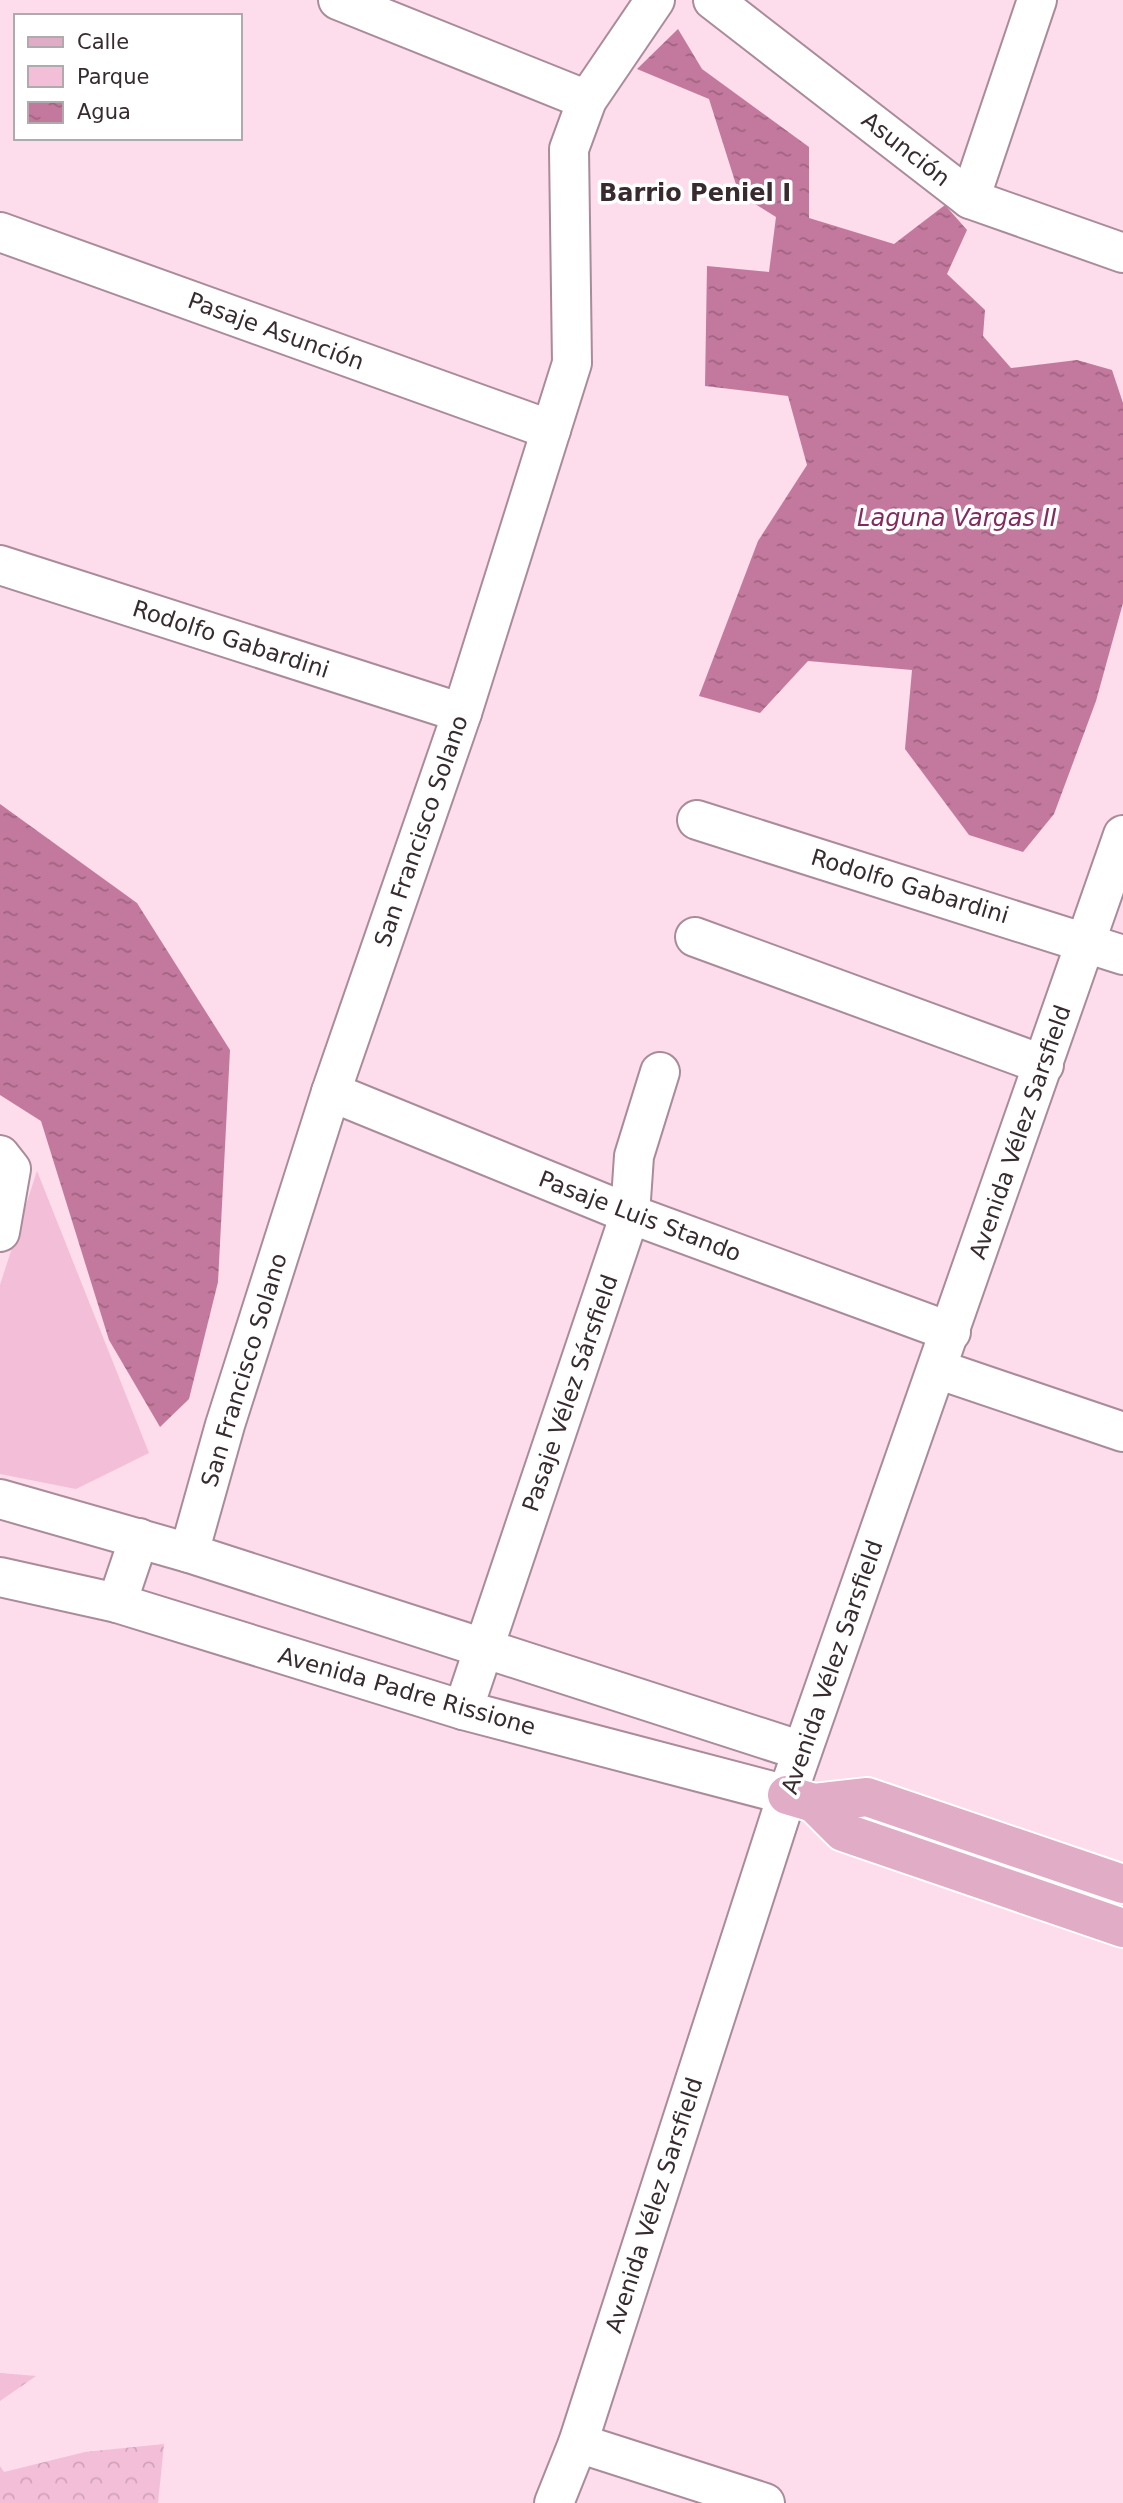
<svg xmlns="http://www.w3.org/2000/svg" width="1123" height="2503" viewBox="0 0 1123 2503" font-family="'DejaVu Sans',sans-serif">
<defs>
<pattern id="forest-crowns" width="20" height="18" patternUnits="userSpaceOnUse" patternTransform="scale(1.75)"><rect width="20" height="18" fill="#f3bed7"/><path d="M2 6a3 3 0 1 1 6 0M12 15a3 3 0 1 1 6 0" fill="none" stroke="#d1a3b9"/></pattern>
<pattern id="water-ripples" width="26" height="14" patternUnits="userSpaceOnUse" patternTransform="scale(1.75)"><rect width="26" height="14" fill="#c3799d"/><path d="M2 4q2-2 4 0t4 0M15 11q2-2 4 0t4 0" fill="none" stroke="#9f6380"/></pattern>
</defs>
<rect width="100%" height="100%" fill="#fddceb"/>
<g fill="url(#forest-crowns)">
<polygon points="0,2373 36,2376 0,2401"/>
<polygon points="164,2444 158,2503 0,2503 0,2466 4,2472 85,2452"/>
</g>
<g fill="#f3bed7">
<polygon points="37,1171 149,1453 76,1489 0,1474 0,1285"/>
<polygon points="876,1813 1123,1898 1123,1911 872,1824"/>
</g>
<g fill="url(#water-ripples)">
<polygon points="678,29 702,69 809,147 809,218 894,244 945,205 967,230 947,274 985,310 983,336 1011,368 1077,360 1112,370 1123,403 1123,603 1096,701 1054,814 1023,852 969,835 905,749 912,670 808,661 760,713 699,696 758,541 807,465 788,396 705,386 707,266 769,272 776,217 739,194 709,99 637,69"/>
<polygon points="0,804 137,903 230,1050 218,1282 189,1399 160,1427 109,1340 41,1121 0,1095"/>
</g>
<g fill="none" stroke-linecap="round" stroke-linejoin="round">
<defs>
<g id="minor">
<polyline points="338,0 587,100"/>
<polyline points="713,0 970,199 1123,253"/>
<polyline points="970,199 1037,0"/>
<polyline points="0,232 551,430"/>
<polyline points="0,565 462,713"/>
<polyline points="697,820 1123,955"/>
<polyline points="695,937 1044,1065"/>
<polyline points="331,1092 630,1214 951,1332"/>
<polyline points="0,1155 11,1169 0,1232"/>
<polyline points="937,1369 1123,1432"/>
<polyline points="0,1499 189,1553 802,1751"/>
<polyline points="189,1553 225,1425 331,1092 462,713 572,363 569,149 587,100 655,0"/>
<polyline points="0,1577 117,1603 463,1710 787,1795"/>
<polyline points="117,1603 139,1538"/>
<polyline points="463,1710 630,1214 634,1156 660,1072"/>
<polyline points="578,2443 765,2503"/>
<polyline points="554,2503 578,2443 787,1795 1123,835"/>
</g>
<g id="major">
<polyline points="787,1795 814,1803 867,1797 1123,1884"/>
<polyline points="814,1803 843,1832 1123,1928"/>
</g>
</defs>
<use href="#minor" stroke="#a98b99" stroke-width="42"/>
<use href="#major" stroke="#fff" stroke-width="42"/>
<use href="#minor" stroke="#fff" stroke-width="38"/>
<use href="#major" stroke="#e0acc6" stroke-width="38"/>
</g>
<g text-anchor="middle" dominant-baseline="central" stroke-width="7" stroke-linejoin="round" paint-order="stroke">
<g font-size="23" fill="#372b30" stroke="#fff">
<text transform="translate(906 149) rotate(38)">Asunción</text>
<text transform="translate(276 331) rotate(20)">Pasaje Asunción</text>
<text transform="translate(231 639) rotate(18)">Rodolfo Gabardini</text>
<text transform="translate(421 831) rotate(-71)">San Francisco Solano</text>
<text transform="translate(910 886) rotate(17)">Rodolfo Gabardini</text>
<text transform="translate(1020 1132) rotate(-71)">Avenida Vélez Sarsfield</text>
<text transform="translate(640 1216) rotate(21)">Pasaje Luis Stando</text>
<text transform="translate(244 1370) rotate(-73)">San Francisco Solano</text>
<text transform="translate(570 1393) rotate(-71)">Pasaje Vélez Sársfield</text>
<text transform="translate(832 1667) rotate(-71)">Avenida Vélez Sarsfield</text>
<text transform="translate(407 1691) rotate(16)">Avenida Padre Rissione</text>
<text transform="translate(654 2205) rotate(-72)">Avenida Vélez Sarsfield</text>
</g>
<g font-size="24" font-weight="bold" fill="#372b30" stroke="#fff">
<text x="695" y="193">Barrio Peniel I</text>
</g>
<g font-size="24" font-style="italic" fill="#842b5d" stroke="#fff">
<text x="957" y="518">Laguna Vargas II</text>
</g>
</g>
<rect x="14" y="14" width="228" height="126" fill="#ffffff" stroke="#afaaac" stroke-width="2"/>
<rect x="28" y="37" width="35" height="10" fill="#e0acc6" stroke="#afaaac" stroke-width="2"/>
<text x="77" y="49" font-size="21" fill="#372b30">Calle</text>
<rect x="28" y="66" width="35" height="21" fill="#f3bed7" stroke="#afaaac" stroke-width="2"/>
<text x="77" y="84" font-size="21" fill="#372b30">Parque</text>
<rect x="28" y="102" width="35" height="21" fill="url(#water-ripples)" stroke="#afaaac" stroke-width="2"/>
<text x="77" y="119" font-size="21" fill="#372b30">Agua</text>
</svg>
